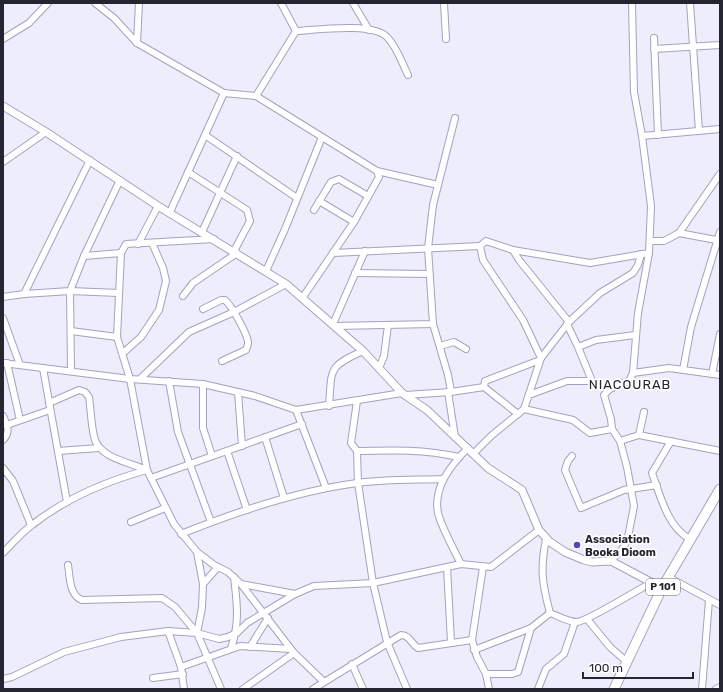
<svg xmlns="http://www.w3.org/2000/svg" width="723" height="692" viewBox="0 0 723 692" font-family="Rubik,sans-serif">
<rect width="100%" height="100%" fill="#ededfb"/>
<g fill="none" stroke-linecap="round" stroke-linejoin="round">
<defs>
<g id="minor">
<polyline points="95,3 114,18 137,43 224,93 256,96 377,171 438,185"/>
<polyline points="281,3 296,31"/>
<polyline points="353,3 369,30"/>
<polyline points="444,3 446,39"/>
<polyline points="690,3 699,131"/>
<path d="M 296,31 C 317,30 372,22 387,37 C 397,47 402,63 408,75"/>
<polyline points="654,38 658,135"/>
<polyline points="3,39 29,23 48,3"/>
<polyline points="137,43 139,3"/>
<polyline points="654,49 720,45"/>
<polyline points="256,96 296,31"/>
<polyline points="205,135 297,198"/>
<polyline points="642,136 720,129"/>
<polyline points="3,162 46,132"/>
<polyline points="188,172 247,210 250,221 234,251"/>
<polyline points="319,201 354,222"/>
<polyline points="314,210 331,182 339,179 368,196"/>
<polyline points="170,212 224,93"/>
<polyline points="202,232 237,156"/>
<polyline points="679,233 716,240"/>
<polyline points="650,241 664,241 679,233 720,174"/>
<polyline points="138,244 158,206"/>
<polyline points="513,250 519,260 569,322"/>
<polyline points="333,253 480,246"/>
<polyline points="84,256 121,253"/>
<polyline points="266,271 285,229 322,137"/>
<polyline points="355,273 429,274"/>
<polyline points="24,294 90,160"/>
<polyline points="183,296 193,283 237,253"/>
<polyline points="3,297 24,294 70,291 84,256 120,180"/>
<polyline points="303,297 354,222 379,177 377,171"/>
<path d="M 203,309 L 221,300 L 225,300 C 231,305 249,336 248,344 C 248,345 246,349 246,350 L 222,361"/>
<polyline points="3,318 20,365"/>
<polyline points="333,324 365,251"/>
<polyline points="433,324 448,375 451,392"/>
<polyline points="335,326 433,324 428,248 433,205 455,118"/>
<polyline points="71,331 117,337"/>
<polyline points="440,346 454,342 466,349"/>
<polyline points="578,347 596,340 635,335"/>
<polyline points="123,353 141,337 159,310 166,281 163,268 152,243"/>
<polyline points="541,358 523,320 483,260 480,246 486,241 513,250 590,263 649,253"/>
<polyline points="3,363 130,379 203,384 255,396 296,410 402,393"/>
<polyline points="7,363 20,420"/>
<polyline points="43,368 67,502"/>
<polyline points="379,368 384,356 388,325"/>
<polyline points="683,370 691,327 720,232"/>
<polyline points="71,371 70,291 119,293"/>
<polyline points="633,373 669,368 720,375"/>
<polyline points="712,374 720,334"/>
<polyline points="140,379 189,332 234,312 286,284"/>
<polyline points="169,381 178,432 211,522"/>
<polyline points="203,384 203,428 212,456"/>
<polyline points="484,387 485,381 540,360"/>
<polyline points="238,392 242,446"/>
<polyline points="448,392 455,437"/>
<polyline points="405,395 451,392 484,387 518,414"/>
<polyline points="529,395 567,381 592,381 578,347 567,324"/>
<polyline points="357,401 351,443 357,451 358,483 373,583 387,642 407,689"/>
<path d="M 49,403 L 79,390 L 85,392 L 89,397 C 91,410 91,427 95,440 C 101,458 131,463 147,470 L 174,524 L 197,552 L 203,584 L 202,608 L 197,633 L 221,689"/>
<path d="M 329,406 C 332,369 327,367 363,351"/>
<polyline points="524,409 573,420 590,433 612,429"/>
<polyline points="296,410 326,488"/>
<path d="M 3,416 C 7,425 11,432 3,440"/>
<polyline points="7,425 50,410"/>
<polyline points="639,435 644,412"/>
<polyline points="265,437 284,498"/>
<polyline points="620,441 639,435 720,451"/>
<path d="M 671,441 L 652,473 C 660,495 668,528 690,539"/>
<polyline points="58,451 99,448"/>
<polyline points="227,451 247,510"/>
<path d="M 357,451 C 392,450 424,449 459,457"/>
<polyline points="474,453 491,436 524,409 541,358 569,322 600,293 633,273 638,265 641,254"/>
<polyline points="572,456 568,461 565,470 581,508 624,490 657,485"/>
<polyline points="3,468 13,481 31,525"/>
<polyline points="151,478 302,424"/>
<polyline points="131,522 165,508"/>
<path d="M 181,534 C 238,511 297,491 357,483 C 385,479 415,480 443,479"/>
<path d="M 546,539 C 540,569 542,583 550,613 C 558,616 568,622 577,622 C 588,621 637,590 651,583"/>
<polyline points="197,552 214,565 228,572 241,584 294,653 324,682"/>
<path d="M 3,553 C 12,544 21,533 32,525 C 65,499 107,481 147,470 L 130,379 L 117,337 L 121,253 L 126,244 L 214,239"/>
<polyline points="611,561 624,547 628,537 634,506 627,467 620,441 612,429 611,419 604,395 610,389 629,381 633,373 638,313 649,253 651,206 642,136 634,92 632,3"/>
<path d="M 461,564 C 455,552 441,526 438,513 C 433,487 451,465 468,448"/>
<path d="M 68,565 C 70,577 69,595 82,600 L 162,598 L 175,607 L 197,633"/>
<polyline points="447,567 451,642"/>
<polyline points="483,567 472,640 477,657 486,674 489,689"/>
<polyline points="668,577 720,605"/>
<polyline points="203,584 218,567"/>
<polyline points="241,584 295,594"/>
<polyline points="587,619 610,647 626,661"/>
<polyline points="168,631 181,667 184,689"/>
<polyline points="250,647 268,618"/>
<path d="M 231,648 C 240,623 237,603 234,577"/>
<polyline points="474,650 531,628"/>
<polyline points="352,664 363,689"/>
<polyline points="181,667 240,646 290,649"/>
<polyline points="486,674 512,674 518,672 531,628 550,613"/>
<polyline points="153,678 183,674"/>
<polyline points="3,679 12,677 64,652 121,637 168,631 197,633 219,639 228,637 237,633 247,623 295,594 314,586 373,583 461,564 491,567 539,530"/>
<polyline points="243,689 294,653"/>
<path d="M 313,689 L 401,635 C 410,635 411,644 418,648 L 472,640"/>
<polyline points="538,689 546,669 564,654 575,622"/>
<polyline points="702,689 709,600"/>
<polyline points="716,689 720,687"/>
</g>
<polyline id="tertiary" points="3,106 46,132 158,206 286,284 363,351 402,393 427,410 488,468 522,490 539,530 550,542 565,552 584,560 592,562 611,561 662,588"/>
<polyline id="primary" points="614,689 662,588 720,489"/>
</defs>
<use href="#minor" stroke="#a2a2c2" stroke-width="8"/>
<use href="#tertiary" stroke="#a2a2c2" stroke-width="9"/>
<use href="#primary" stroke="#a2a2c2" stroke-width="11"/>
<use href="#minor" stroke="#fff" stroke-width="6"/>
<use href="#tertiary" stroke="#fff" stroke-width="7"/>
<use href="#primary" stroke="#fff" stroke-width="9"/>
</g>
<circle fill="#5945bd" stroke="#fff" stroke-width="1.5" cx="577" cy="545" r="4"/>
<g text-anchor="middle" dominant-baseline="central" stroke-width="3.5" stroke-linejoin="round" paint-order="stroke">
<rect fill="#fff" stroke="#666670" stroke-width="1" x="646" y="579" width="34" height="16" rx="3"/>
<g font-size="10" font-weight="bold" fill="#252532">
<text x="663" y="587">P 101</text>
</g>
<g font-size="11" font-weight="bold" fill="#252532" stroke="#fff" text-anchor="start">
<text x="585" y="539">Association<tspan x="585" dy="13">Booka Dioom</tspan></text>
</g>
<g font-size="13" letter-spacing="1" fill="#252532" stroke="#fff">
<text x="630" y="384">NIACOURAB</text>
</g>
</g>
<rect width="723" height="692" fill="none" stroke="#252532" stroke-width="8"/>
<path d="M583 672v6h110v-6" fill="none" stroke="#252532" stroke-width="2"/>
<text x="589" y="672" font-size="12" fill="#252532" stroke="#ffffff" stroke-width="3" paint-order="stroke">100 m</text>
</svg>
